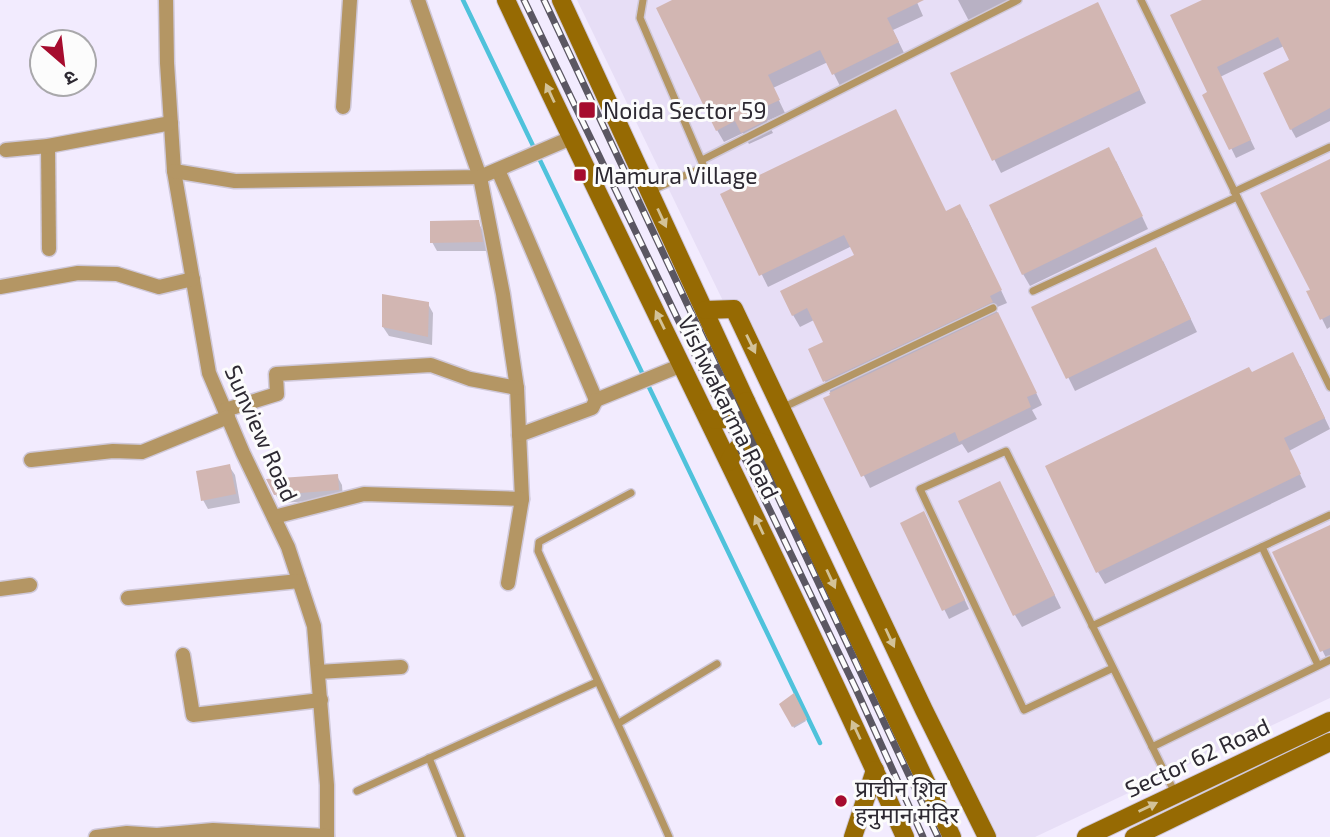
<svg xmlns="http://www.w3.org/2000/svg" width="1330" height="837" viewBox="0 0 1330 837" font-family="'Exo 2','Noto Sans Devanagari',sans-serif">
<rect width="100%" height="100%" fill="#f2ebfe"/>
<polygon fill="#e7def6" points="577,0 1330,0 1330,698 1035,837 983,837"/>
<g fill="#0003">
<polygon points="675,0 916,0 923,16 893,30 905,55 840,86 828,62 773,88 785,113 767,121 773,133 749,144 743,133 724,142 717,130"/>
<polygon points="958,0 1018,0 970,23"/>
<polygon points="1206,0 1330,0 1330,121 1296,138 1291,129 1291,61 1284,46 1220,77 1255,149 1236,158 1205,95 1210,93"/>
<polygon points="1104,16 1146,103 1001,173 952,74"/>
<polygon points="1116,161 1148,229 1030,286 1023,274"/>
<polygon points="1330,161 1330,327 1327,329 1309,292 1312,290"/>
<polygon points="722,195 946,213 967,218 1007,303 995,308 1042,405 1032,410 1037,419 968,453 962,444 870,488 826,399 832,396 825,381 825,343 814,320 800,327 793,315 856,256 852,246 768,287"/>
<polygon points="478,222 483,231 487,251 437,251 432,242"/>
<polygon points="1163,261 1197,332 1075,391 1034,308"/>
<polygon points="428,304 433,313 432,345 389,336 383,327"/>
<polygon points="1300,366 1330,429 1289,451 1306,487 1105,584 1098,572"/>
<polygon points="229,466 235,475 240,503 208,509 203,500"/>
<polygon points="337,476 342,485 343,499 281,503 275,494"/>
<polygon points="1006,495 1061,608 1022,627 1015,615"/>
<polygon points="928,522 969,609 949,619 902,523"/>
<polygon points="1330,527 1330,663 1329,664 1275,553"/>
<polygon points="793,695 806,721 794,728 782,704"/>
</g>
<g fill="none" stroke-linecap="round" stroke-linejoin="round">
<polyline stroke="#4fc2db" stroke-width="4.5" points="463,0 820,743"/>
</g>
<g fill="#d2b6b2">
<polygon points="672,0 924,0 887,18 899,42 832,75 820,50 768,75 780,100 762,108 767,120 741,133 735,121 716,131 656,8"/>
<polygon points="1202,0 1330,0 1330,108 1290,130 1263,73 1289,60 1278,37 1217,67 1251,140 1229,150 1202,95 1207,92 1170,15"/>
<polygon points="1098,2 1140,90 992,161 950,73"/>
<polygon points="896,109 946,211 960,204 1002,290 990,296 993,302 823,382 808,349 823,342 807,308 792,316 780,291 854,255 844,235 759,276 720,194"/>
<polygon points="1109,147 1143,216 1022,275 989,205"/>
<polygon points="1330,159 1330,315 1320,320 1306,291 1310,290 1260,193"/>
<polygon points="479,220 483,242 430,243 430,221"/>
<polygon points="1156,247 1191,319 1066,379 1031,307"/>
<polygon points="382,294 429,302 428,337 382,327"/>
<polygon points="998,312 1037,393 1027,397 1031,407 959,442 955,432 861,477 823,398 830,395 829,393"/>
<polygon points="1293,352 1325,418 1284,438 1301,474 1096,573 1045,466 1249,367 1252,372"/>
<polygon points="230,464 236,494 201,501 196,471"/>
<polygon points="338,474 339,490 274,495 266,479"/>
<polygon points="1000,481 1055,595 1013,616 958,501"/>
<polygon points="924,511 965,600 942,611 900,523"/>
<polygon points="1330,525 1330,648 1320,652 1272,552"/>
<polygon points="794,693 807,719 792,727 779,704"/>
</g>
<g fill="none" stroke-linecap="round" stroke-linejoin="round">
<defs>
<g id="lane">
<polyline points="643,0 640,18 704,167 650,191"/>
<polyline points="1141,0 1330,387"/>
<polyline points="702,160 1018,0"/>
<polyline points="1234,192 1330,147"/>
<polyline points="1033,291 1237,197"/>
<polyline points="782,408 993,308"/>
<path d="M 631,493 L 539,542 L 538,551 C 581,647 627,741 669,837"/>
<polyline points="1262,547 1318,665"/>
<polyline points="1092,626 1330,515"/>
<polyline points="1113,668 1024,710 920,489 1006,451 1175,793"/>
<polyline points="619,723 717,664"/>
<polyline points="1152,747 1330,660"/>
<polyline points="429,758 461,837"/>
<polyline points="357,791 597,682"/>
</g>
<g id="street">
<polyline points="166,0 167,63 174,171 209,373 243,453 288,547 314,626 327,785 327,837"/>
<polyline points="418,0 480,177 503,294 517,388 522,499 508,583"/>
<polyline points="343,107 350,0"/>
<polyline points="48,146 49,249"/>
<polyline points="6,150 48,146 171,123"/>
<polyline points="498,170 596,400 682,365"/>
<polyline points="174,171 235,181 480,177 571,138"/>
<polyline points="0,287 78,273 117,274 159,287 193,279"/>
<polyline points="225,410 277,394 276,374 431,365 470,379 517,388"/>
<polyline points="519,435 592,408 596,400"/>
<polyline points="31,460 113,451 142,452 228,417"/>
<polyline points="274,517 364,494 522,499"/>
<polyline points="0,589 30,585"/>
<polyline points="128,598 299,581"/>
<polyline points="183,655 193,715 321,700"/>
<polyline points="318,672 401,667"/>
<polyline points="96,837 127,833 157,835 213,830 327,836"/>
</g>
<g id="secondary">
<path d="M 506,0 C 637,280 778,555 905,837"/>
<polyline points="561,0 746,401 952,837"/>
<polyline points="705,310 734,309 924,710 987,837"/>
<path d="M 708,418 C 725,423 738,417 746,401"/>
<path d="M 729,462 C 736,445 749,436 766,444"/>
<polyline points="853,837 875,770"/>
<polyline points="1086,837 1330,721"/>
<polyline points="1134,837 1330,742"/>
</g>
</defs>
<use href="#lane" stroke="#cfc8d9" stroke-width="10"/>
<use href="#street" stroke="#cfc8d9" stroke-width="17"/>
<use href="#secondary" stroke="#cfc8d9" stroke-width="20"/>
<use href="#lane" stroke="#b49664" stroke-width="7"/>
<use href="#street" stroke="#b49664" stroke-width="14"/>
<use href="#secondary" stroke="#966a03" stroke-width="18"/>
<defs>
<g id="rail">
<polyline points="524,0 856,689 923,837"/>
<polyline points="544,0 938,837"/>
</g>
</defs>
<use href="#rail" stroke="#5b5762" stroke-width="7"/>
<use href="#rail" stroke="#fcfcfc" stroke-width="4.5" stroke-dasharray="13" stroke-linecap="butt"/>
</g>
<defs><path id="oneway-solid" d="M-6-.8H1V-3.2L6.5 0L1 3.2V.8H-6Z" transform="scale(1.75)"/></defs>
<g fill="#d3c298">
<use href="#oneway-solid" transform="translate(550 93) rotate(-115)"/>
<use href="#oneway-solid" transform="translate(662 218) rotate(65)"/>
<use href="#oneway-solid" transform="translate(660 320) rotate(-116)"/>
<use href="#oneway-solid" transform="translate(751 344) rotate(64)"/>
<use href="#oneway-solid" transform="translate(759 525) rotate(-115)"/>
<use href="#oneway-solid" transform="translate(831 579) rotate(65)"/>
<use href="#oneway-solid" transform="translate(890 638) rotate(65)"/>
<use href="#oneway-solid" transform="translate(856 730) rotate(-115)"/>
<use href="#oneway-solid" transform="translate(1148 807) rotate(-26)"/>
</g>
<g fill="#a60c2e" stroke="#fcfcfc" stroke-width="2.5">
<rect x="578" y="101" width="18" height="18" rx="3.5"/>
<rect x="573" y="168" width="14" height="14" rx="3.5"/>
<circle cx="841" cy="801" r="7"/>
</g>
<g text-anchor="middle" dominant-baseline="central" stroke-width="6" stroke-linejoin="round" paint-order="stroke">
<g font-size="23" fill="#2d2932" stroke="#fcfcfc" text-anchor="start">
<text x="603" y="110">Noida Sector 59</text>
<text x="594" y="175">Mamura Village</text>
<text x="855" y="788">प्राचीन शिव<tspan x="855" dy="26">हनुमान मंदिर</tspan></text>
</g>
<g font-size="23" fill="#2d2932" stroke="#fcfcfc">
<text transform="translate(729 407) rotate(64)">Vishwakarma Road</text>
<text transform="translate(262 433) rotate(66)">Sunview Road</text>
<text transform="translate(1197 757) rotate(-25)">Sector 62 Road</text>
</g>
</g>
<g transform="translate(63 63) rotate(152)"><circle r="33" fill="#fcfcfc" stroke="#a9a8ab" stroke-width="2"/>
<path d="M0-5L12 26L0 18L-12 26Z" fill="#a60c2e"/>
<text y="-10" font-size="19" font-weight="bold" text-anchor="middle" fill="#2d2932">उ</text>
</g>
</svg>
